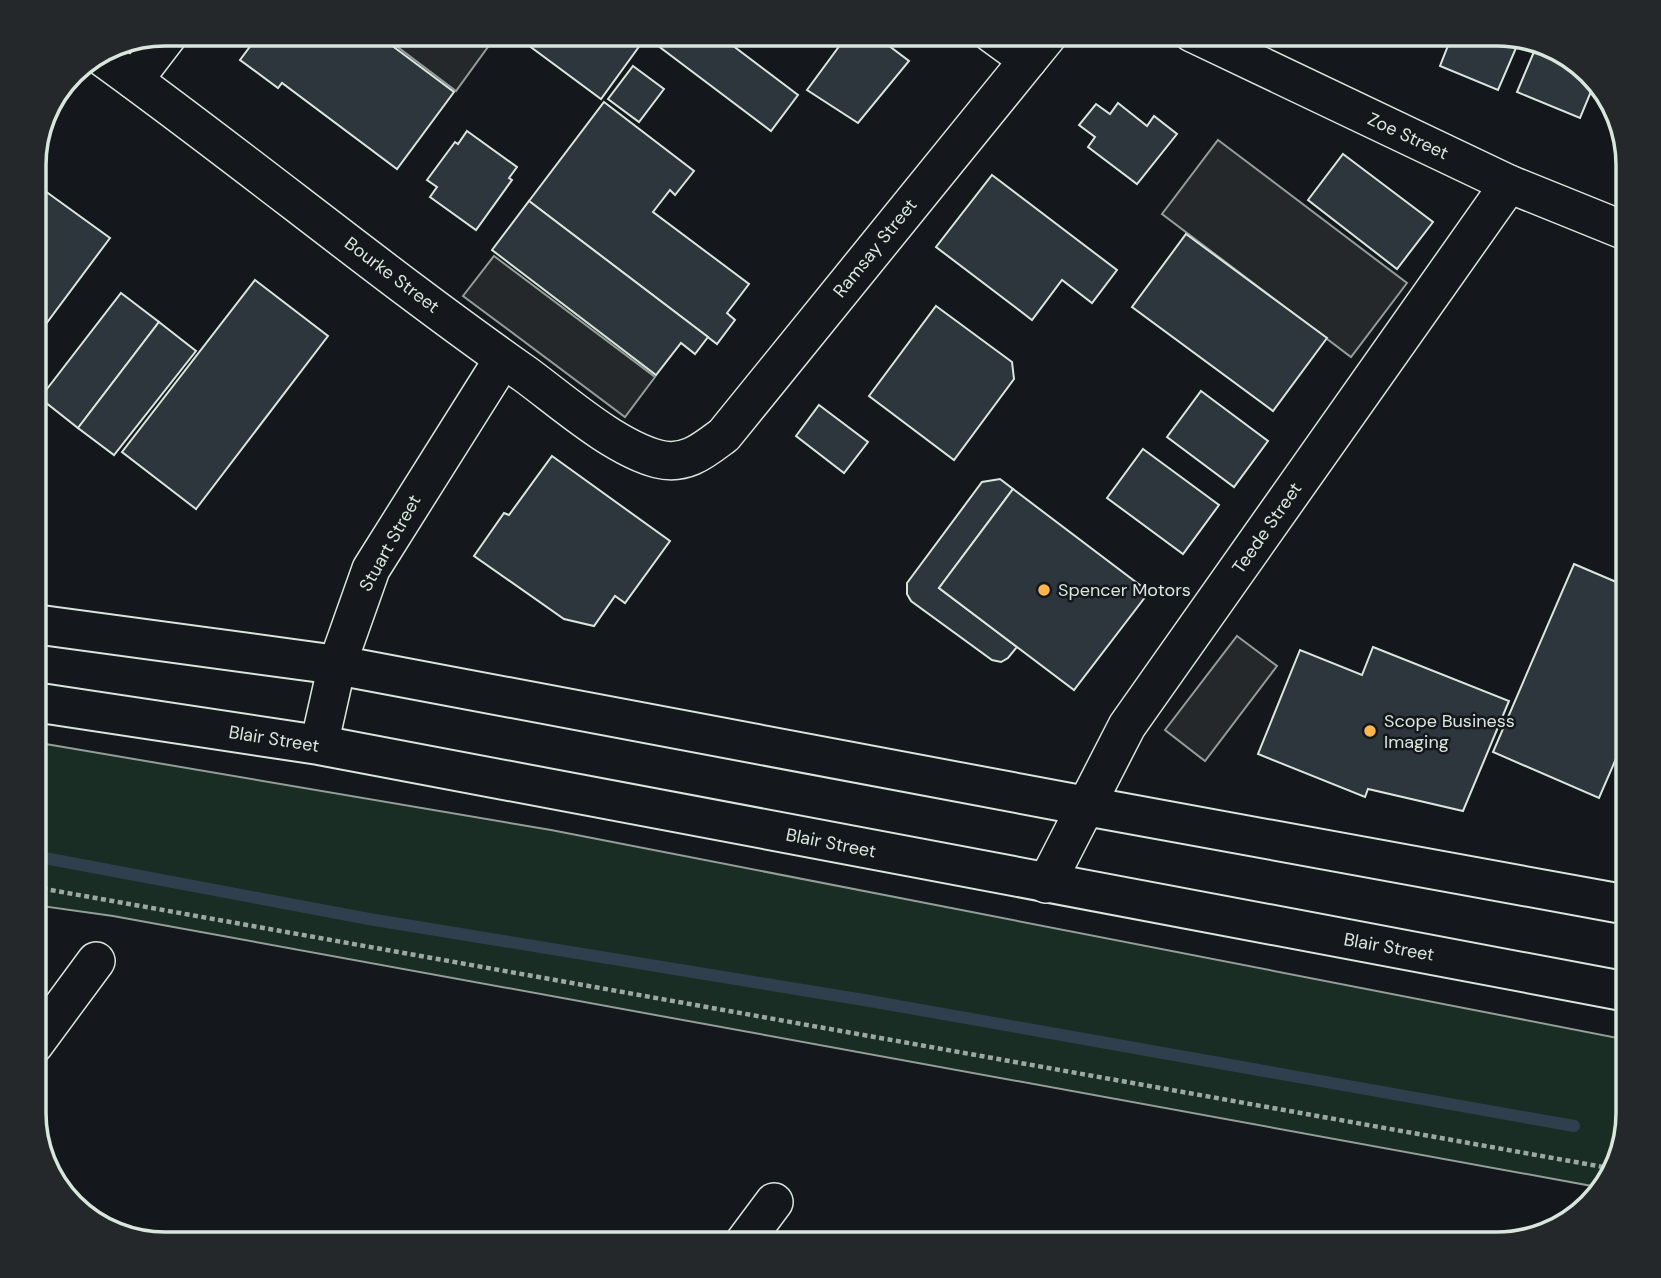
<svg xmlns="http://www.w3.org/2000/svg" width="1661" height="1278" viewBox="0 0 1661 1278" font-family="'DM Sans',sans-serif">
<rect width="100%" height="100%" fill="#14181c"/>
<polygon fill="#1a2d24" stroke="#939e99" stroke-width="2" points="34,742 551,830 1628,1040 1628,1114 1603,1188 113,916 34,905"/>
<g fill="#24282b" stroke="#939e99" stroke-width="2">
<polygon points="379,33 498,33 456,91"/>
<polygon points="1218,140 1407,283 1351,357 1162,214"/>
<polygon points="494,256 655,377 625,417 463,296"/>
<polygon points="1237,636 1277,666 1205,761 1165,730"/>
</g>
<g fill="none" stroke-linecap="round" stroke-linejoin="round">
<polyline stroke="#2f3f4d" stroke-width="12" points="34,856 369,919 870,1001 1574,1126"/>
</g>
<g fill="#2c363c" stroke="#d8e6dc" stroke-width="2">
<polygon points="260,33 375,33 454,92 397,169 282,83 278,88 240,60"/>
<polygon points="530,33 641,33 646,37 601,99 524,42"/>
<polygon points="653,33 716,33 798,95 771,131 649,39"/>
<polygon points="849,33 872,33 909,61 858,123 807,90"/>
<polygon points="1453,33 1497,33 1519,41 1498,90 1440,66"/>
<polygon points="1536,47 1577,61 1595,82 1580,118 1517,92"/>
<polygon points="633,66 664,89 639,122 608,99"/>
<polygon points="604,102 694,171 675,195 670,190 653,212 749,284 727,313 735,320 717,344 529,201"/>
<polygon points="1118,103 1147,126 1154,116 1177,134 1137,184 1088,147 1095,137 1079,125 1096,104 1110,114"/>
<polygon points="467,131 517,167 509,178 512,180 476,230 430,197 437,187 427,180 455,142 458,144"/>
<polygon points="1343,154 1433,222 1397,269 1308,200"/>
<polygon points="992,175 1117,270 1092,303 1062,280 1032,320 936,247"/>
<polygon points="34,183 110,238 34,340"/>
<polygon points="529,201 708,337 695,354 681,343 656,375 492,250"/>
<polygon points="1186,234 1327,338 1273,411 1132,307"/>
<polygon points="255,280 328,336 196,509 122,452"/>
<polygon points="121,293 159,322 78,428 40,398"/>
<polygon points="936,306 1012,362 1014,379 954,460 869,396"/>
<polygon points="159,322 196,351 114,455 78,428"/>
<polygon points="1201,391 1268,441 1234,487 1167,437"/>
<polygon points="819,405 868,442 844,473 796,436"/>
<polygon points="1143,449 1219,505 1183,554 1107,498"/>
<polygon points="552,456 670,541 625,603 615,596 594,626 564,619 474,556 504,513 509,515"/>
<polygon points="1000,479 1013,489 939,588 1017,647 1008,658 1001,662 992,660 911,601 907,594 907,583 982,482"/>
<polygon points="1013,489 1149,592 1074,690 939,588"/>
<polygon points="1574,564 1628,587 1628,731 1599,798 1493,752"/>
<polygon points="1373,647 1509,701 1463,811 1368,789 1365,797 1258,754 1300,650 1362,675"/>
</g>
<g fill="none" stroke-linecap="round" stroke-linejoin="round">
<defs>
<g id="street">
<polyline points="991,33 1028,60"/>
<polyline points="1192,33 1509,184 1628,232"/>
<path d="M 102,57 C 245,160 381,273 525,374 C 562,401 613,447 658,459 C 686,466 704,450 724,435 L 1050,33"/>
<polyline points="134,80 170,33"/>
<polyline points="319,745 337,665 371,569 503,359"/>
<polyline points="1046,884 1127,726 1509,184"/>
<polyline points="34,1045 96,961"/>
<polyline points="742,1245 774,1202"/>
</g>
<g id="primary">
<polyline points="34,624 337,665 1086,806 1628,905"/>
<polyline points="34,702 319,745 1628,992"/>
</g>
</defs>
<use href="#street" stroke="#d8e6dc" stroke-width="40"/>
<use href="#primary" stroke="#d8e6dc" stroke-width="42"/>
<polyline stroke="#9da8a2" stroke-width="4.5" stroke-dasharray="5 3.5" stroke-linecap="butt" points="34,887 1609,1168"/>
<use href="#street" stroke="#14181c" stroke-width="37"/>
<use href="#primary" stroke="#14181c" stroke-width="38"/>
</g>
<g fill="#ffb74d" stroke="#14181c" stroke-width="2.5">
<circle cx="1044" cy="590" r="7"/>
<circle cx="1370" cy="731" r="7"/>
</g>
<g text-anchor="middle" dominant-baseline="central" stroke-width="5" stroke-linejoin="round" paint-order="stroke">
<g font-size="18" fill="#d8e6dc" stroke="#14181c">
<text transform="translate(1408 136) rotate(25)">Zoe Street</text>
<text transform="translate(875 248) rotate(-51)">Ramsay Street</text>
<text transform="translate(392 275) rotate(37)">Bourke Street</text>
<text transform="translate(1267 528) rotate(-55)">Teede Street</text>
<text transform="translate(390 543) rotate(-61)">Stuart Street</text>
<text transform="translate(274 739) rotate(9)">Blair Street</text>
<text transform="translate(831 843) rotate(11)">Blair Street</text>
<text transform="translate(1389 947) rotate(10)">Blair Street</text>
</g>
<g font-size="18" fill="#d8e6dc" stroke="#14181c" text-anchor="start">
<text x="1058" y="590">Spencer Motors</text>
<text x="1384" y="721">Scope Business<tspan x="1384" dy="21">Imaging</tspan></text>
</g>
</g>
<path d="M0 0H1661V1278H0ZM165 46H1497A119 119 0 0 1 1616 165V1113A119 119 0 0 1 1497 1232H165A119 119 0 0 1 46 1113V165A119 119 0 0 1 165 46Z" fill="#24282b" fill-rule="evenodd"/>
<path fill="none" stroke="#d8e6dc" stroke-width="3.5" d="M165 46H1497A119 119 0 0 1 1616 165V1113A119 119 0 0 1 1497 1232H165A119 119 0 0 1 46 1113V165A119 119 0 0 1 165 46Z"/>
</svg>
